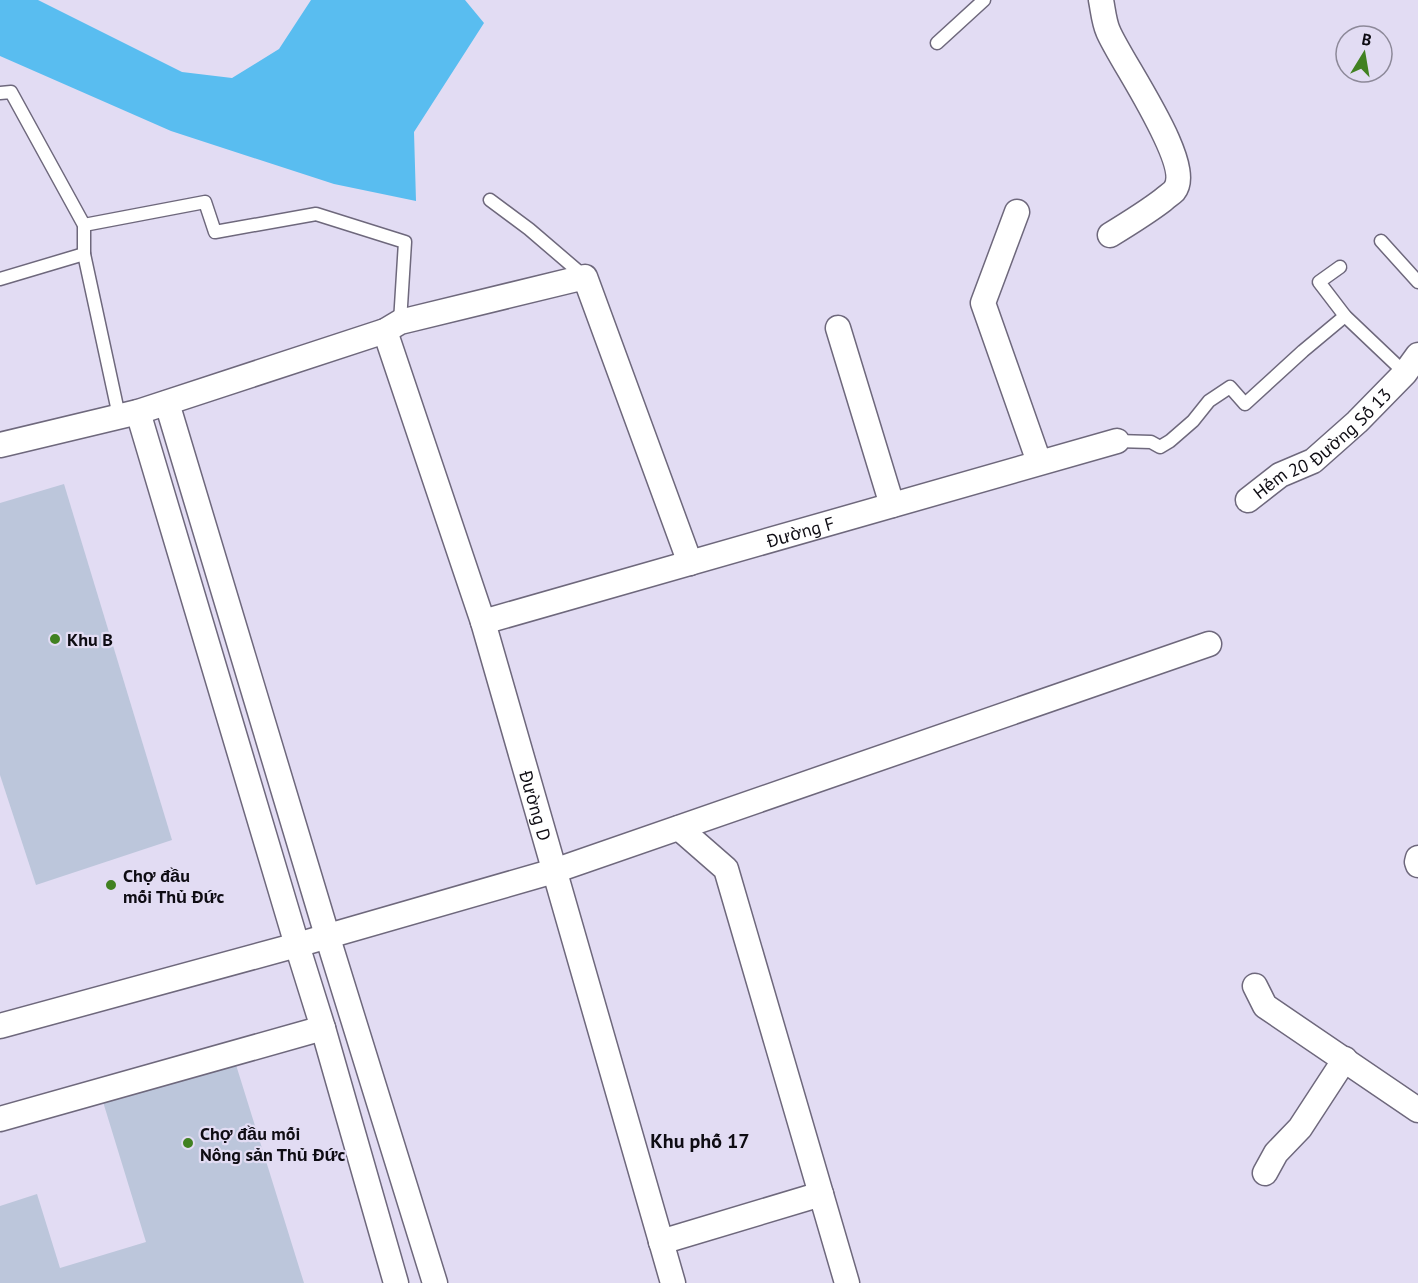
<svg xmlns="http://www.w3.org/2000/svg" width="1418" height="1283" viewBox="0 0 1418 1283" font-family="'PT Sans',sans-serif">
<rect width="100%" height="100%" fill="#e2dcf3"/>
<polygon fill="#59bdf0" points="0,0 38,0 182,72 232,78 279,49 311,0 465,0 484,23 414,132 416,201 334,184 171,131 0,56"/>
<g fill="#bcc6db">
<polygon points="64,484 172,840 36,885 0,775 0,503"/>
<polygon points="232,1052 304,1283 0,1283 0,1206 37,1194 60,1268 146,1242 100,1092"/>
</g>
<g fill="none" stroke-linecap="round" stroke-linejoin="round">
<defs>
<g id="service">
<polyline points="937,43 984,0"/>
<polyline points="0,93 11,92 84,225 84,254 119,416"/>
<polyline points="490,200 529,229 585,277"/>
<polyline points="84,225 205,202 215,232 316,214 405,242 400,322"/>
<polyline points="1381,241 1418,282"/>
<polyline points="1340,267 1319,282 1345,316 1405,373"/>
<polyline points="0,279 84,254"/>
<polyline points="1117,441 1151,442 1160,447 1170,441 1193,421 1209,401 1230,387 1245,404 1303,351 1345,316"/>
</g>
<g id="minor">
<path d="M 1101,0 C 1103,10 1104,22 1108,31 C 1120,61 1196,165 1174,191 C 1171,194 1166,197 1163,200 C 1146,213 1128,224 1110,235"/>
<polyline points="1017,212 983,303 1039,462"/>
<polyline points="838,328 892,505"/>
<path id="s1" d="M 385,331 L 483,622 L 673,1283"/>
<polyline points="167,403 327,935 435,1283"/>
<polyline points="138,412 297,945 323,1028 396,1283"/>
<polyline points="0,445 138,412 385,331 400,322 585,277 690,563"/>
<path id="s2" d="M 1248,500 L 1280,475 L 1313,461 L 1357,422 L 1405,373 L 1418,355"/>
<path id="s3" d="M 483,622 L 1117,441"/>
<polyline points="679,828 726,869 847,1283"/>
<polyline points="1418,858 1417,862 1418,865"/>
<polyline points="1255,986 1265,1006 1418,1110"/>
<polyline points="0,1026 297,945 554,871 1209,644"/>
<polyline points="0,1119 323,1028"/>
<polyline points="1265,1173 1276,1153 1300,1128 1345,1059"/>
<polyline points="661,1242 821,1194"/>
</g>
</defs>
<use href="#service" stroke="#6e687c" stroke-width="15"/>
<use href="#minor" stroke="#6e687c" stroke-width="27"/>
<use href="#service" stroke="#fff" stroke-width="12"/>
<use href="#minor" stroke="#fff" stroke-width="24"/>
</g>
<g fill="#418121" stroke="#e2dcf3" stroke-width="2">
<circle cx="55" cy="639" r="6"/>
<circle cx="111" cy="885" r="6"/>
<circle cx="188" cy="1143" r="6"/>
</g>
<g text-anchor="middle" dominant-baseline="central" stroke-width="4.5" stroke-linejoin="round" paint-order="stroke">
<g font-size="18" fill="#0e0c13" stroke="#e2dcf3">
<text stroke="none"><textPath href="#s2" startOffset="94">Hẻm 20 Đường Số 13</textPath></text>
<text stroke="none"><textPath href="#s3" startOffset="330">Đường F</textPath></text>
<text stroke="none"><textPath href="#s1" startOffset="498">Đường D</textPath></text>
</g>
<g font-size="18" font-weight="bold" fill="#0e0c13" stroke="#e2dcf3" text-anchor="start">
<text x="67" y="639">Khu B</text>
<text x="123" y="875">Chợ đầu<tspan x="123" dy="21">mối Thủ Đức</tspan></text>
<text x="200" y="1133">Chợ đầu mối<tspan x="200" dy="21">Nông sản Thủ Đức</tspan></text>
</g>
<g font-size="20" font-weight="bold" fill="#0e0c13" stroke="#e2dcf3">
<text x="700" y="1141">Khu phố 17</text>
</g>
</g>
<g transform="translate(1364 54) rotate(11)"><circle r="28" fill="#e2dcf3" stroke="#8d8999" stroke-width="1.5"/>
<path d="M0-4.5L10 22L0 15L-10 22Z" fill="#418121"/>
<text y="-9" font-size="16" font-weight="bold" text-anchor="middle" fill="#0e0c13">B</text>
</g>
</svg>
